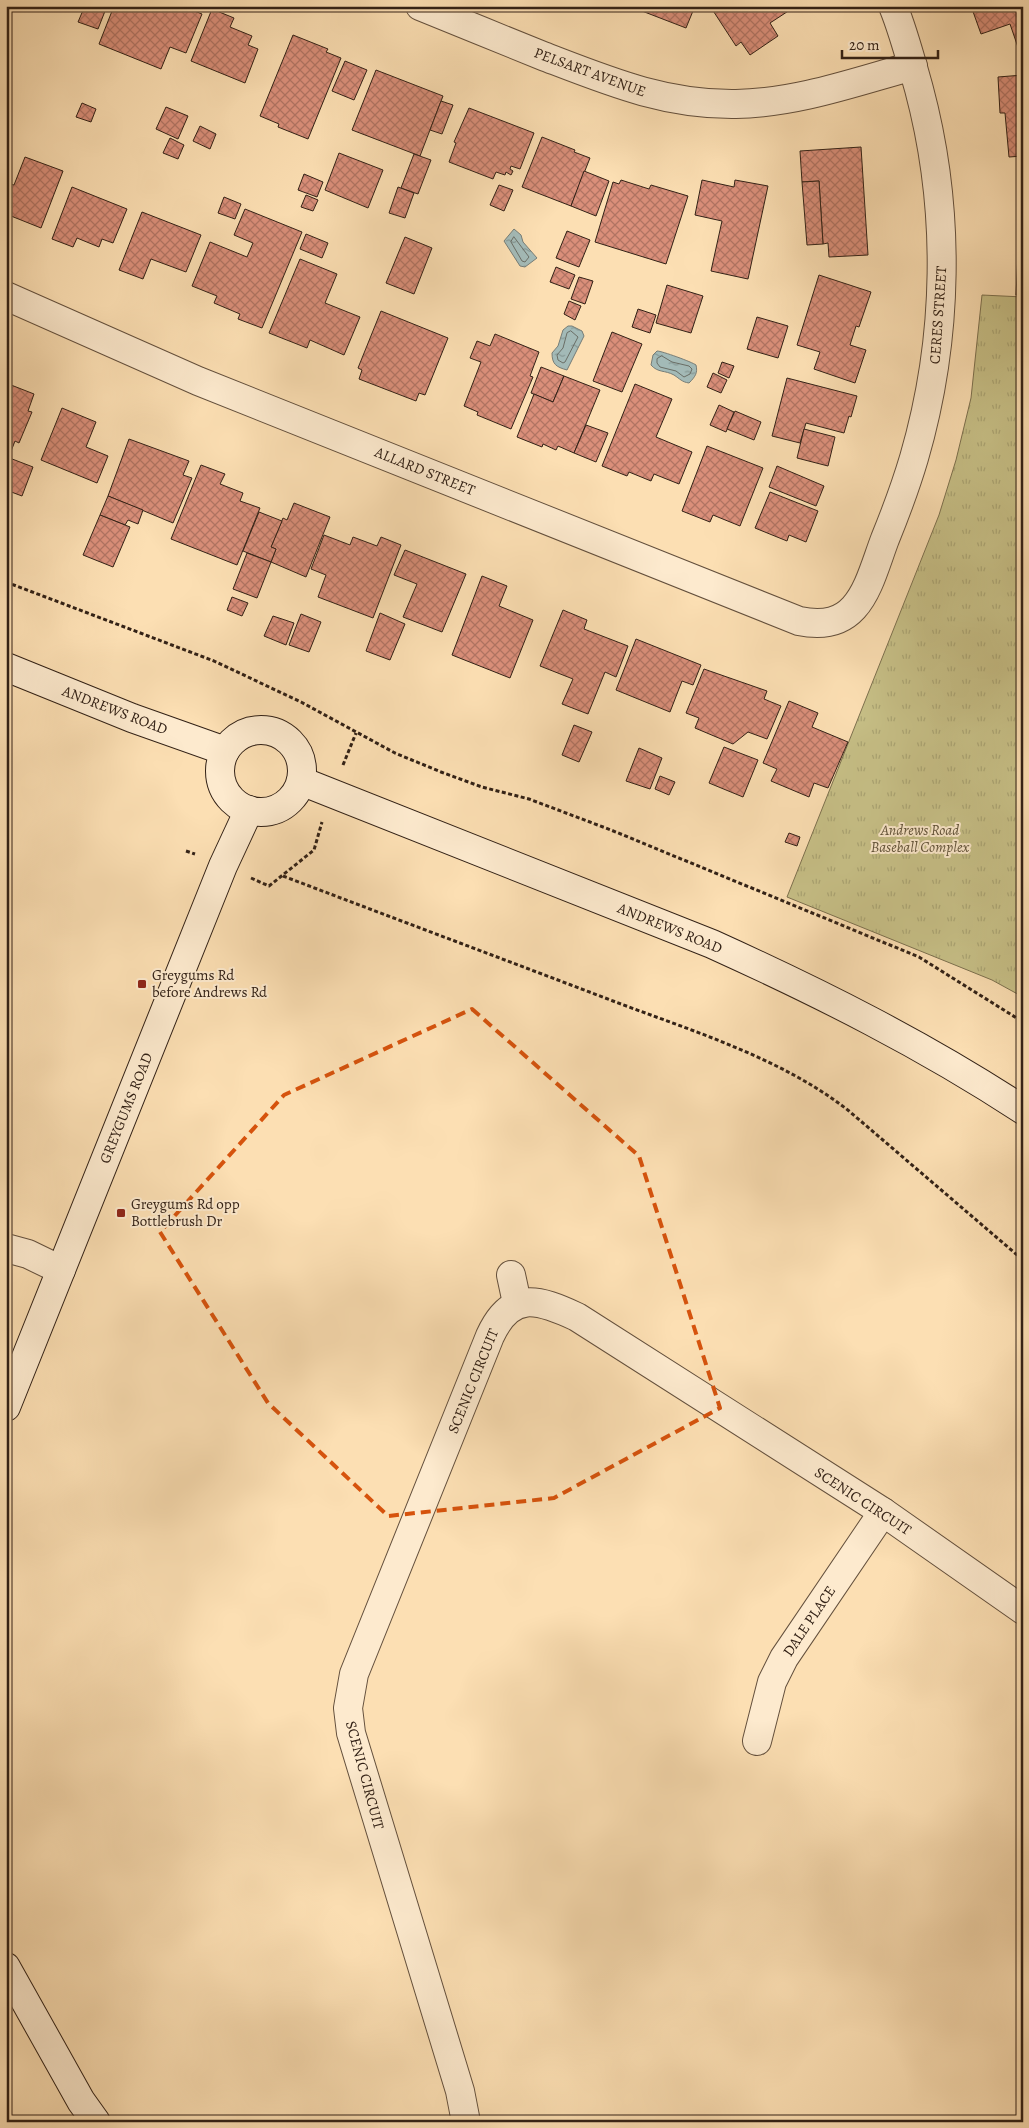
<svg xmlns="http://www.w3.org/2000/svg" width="1029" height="2128" viewBox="0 0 1029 2128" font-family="Alegreya,serif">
<defs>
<pattern id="park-tufts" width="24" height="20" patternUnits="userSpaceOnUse" patternTransform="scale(1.25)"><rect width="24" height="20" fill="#c7c087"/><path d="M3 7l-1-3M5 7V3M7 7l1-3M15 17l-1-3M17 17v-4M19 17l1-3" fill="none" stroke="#aba574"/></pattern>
<pattern id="water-ripples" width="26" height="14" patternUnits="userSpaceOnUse" patternTransform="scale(1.25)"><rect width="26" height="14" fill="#a3bab7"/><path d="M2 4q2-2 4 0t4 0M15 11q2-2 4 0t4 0" fill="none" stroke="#859794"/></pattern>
<pattern id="building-cross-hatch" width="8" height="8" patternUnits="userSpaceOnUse" patternTransform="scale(1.25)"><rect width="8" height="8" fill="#da8f7a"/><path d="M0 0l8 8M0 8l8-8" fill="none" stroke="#b17463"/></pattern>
</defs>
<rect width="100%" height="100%" fill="#fcdfb3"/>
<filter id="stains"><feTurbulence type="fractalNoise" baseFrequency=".004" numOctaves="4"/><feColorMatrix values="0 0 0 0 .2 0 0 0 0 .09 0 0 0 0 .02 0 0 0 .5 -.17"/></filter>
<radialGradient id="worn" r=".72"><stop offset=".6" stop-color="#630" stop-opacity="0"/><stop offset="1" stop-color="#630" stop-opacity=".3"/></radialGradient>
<polygon fill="url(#park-tufts)" stroke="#7c704e" points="982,295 1023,297 1023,997 992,980 787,897 939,515 956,460 971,398"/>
<g fill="url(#water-ripples)" stroke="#767d77">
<polygon points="514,229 521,235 523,242 537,258 525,267 520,266 504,241"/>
<path d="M 568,326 L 572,326 L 582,331 L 584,336 L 567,370 C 556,367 552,364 552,353 L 558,346 L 563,330 Z"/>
<path d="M 657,351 C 662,351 692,362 696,365 C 698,373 695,377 689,383 C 682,382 680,379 674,375 C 665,370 658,373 651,365 L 653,355 Z"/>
</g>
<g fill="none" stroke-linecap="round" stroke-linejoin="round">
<g stroke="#6a6e66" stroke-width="1">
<polygon points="514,237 529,257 525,262 522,261 511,242"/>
<polygon points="571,331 578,337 565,362 563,363 558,360 557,355 563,348 567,333"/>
<polygon points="662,356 672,362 689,366 692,369 690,374 684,377 676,371 660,367 657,363 657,359"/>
</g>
</g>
<g fill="url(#building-cross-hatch)" stroke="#322116">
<polygon points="79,6 107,6 98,29 78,22 84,8"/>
<polygon points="114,6 182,6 202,14 186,53 170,47 161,69 99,44"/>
<polygon points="629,6 695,6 686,28"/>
<polygon points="710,6 796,6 770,23 778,36 750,55 741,42 736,46"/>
<polygon points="971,6 1023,6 1023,62 1010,24 981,34"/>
<polygon points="212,9 234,18 230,27 252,36 248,45 258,49 245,83 191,61"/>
<polygon points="293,35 328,49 326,52 341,58 308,139 278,127 279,124 260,116"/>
<polygon points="345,61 367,70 354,100 332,91"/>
<polygon points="376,70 443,96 420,156 352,130"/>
<polygon points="1023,75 1023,156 1009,157 1005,113 1000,113 998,77"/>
<polygon points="441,101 453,105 442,134 430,130"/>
<polygon points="82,103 96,109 91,122 76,117"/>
<polygon points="166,107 188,116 178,139 156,129"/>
<polygon points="469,108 534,133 520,169 511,166 510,169 513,171 511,175 506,172 505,175 496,172 493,179 449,162 456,143 454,142"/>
<polygon points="200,126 216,134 210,149 193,141"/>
<polygon points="542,137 575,150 574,152 590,158 571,206 522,187"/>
<polygon points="170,138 184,145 178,159 163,153"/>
<polygon points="861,147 868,255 829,257 828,243 823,244 819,181 802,182 800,151"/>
<polygon points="339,153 383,170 368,208 325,190"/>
<polygon points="414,154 431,160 418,194 401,188"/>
<polygon points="25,157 63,171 41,228 6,214 6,191 9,184 14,185"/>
<polygon points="584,171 609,181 596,216 571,206"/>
<polygon points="304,174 323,182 317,197 298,190"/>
<polygon points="621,180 649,189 651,185 688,196 666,264 595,242 613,182 619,184"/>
<polygon points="702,180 734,187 735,180 768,186 748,279 711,271 722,221 695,215"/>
<polygon points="819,181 823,244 807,245 802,182"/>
<polygon points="499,185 513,190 504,211 490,205"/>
<polygon points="72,187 127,209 113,243 102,239 99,247 77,238 73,247 52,239"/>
<polygon points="398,187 414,193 405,218 389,213"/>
<polygon points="306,195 318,200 313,211 301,207"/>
<polygon points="224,197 241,204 235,219 218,213"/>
<polygon points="245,209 302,232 262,328 238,319 240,314 214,303 217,296 192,286 210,242 247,257 253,243 234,235"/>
<polygon points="142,212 201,235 186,272 151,259 143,279 119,270"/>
<polygon points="567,231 590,240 579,267 556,258"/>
<polygon points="306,234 328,243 322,258 300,249"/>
<polygon points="405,237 432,248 414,294 386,283"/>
<polygon points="1018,253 1023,253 1023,295 1016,295"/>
<polygon points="300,259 337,274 325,303 360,317 344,355 310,340 307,348 269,333"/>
<polygon points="556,267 575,275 569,289 550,282"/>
<polygon points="819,275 871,292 859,327 856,326 850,345 866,350 855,383 814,369 820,352 797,345"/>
<polygon points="579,277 593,281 585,304 571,299"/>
<polygon points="667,285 703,296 691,333 656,323"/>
<polygon points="569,301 581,306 575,320 564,314"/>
<polygon points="638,309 656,315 650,333 632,327"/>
<polygon points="381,311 448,338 425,395 419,393 416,401 359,379 362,370 358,368"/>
<polygon points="757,317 788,326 778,358 747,349"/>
<polygon points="612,332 642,344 622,392 593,381"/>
<polygon points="495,334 539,352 530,376 533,377 511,429 477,415 478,412 464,406 481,362 470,358 477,341 490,346"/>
<polygon points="722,362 734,366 729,378 718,373"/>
<polygon points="541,367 564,376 553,402 531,393"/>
<polygon points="713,373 727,380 721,393 707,387"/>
<polygon points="564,376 600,390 574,453 558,446 556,450 543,444 542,447 517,437 534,394 553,402"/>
<polygon points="787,378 857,396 851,417 849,416 844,433 806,423 800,443 772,436"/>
<polygon points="6,383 34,394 28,411 32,412 19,443 15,441 10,454 6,452"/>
<polygon points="635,384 672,399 656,437 692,452 679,484 654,474 651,481 629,472 627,476 602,466"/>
<polygon points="719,405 734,412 726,432 710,425"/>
<polygon points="62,408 96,422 86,447 108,456 97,483 41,460"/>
<polygon points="735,411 761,422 754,440 727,429"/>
<polygon points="586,425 608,433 596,462 574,453"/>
<polygon points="804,429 835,437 828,466 797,458"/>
<polygon points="129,439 189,461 183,475 192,478 173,523 108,496"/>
<polygon points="707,446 763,468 740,526 713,515 710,522 682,511"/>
<polygon points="7,457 33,467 22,496 6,490"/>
<polygon points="201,465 225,474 220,484 243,493 240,501 260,508 237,565 171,539"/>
<polygon points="777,466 824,486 816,506 769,487"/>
<polygon points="770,492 818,511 806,542 789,535 787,541 755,528"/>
<polygon points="108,496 143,510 138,524 128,520 125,525 100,515"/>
<polygon points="294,503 330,517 306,577 271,562 276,549 271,547 283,518 287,520"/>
<polygon points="259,512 282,521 271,547 276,549 271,562 243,551"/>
<polygon points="100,515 130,527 113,567 83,555"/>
<polygon points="324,535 350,545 353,537 377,546 381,537 401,545 373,618 318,597 326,575 311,569"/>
<polygon points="405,550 466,574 442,632 403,617 417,584 394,575"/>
<polygon points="247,553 271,562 257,598 233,589"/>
<polygon points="482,576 507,586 499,606 533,620 510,678 452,655"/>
<polygon points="232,597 248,603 242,616 227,610"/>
<polygon points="563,610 587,620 584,629 628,646 616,677 605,672 588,714 562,704 573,679 540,666"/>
<polygon points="380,613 405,624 390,660 366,651"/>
<polygon points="301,614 321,622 309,652 289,645"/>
<polygon points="273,616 294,623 286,645 264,636"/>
<polygon points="636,639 701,665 693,685 682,681 670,712 616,690"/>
<polygon points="704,669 767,691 764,699 781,706 767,739 748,732 733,744 695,728 699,718 686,713"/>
<polygon points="789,701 818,713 812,727 848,742 828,788 814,783 809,797 771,781 777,769 763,763"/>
<polygon points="574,725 592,732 579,762 562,755"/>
<polygon points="724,747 758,760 743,797 709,783"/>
<polygon points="639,748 662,758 650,789 626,781"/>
<polygon points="660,776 675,782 669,795 655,789"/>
<polygon points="789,833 800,837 797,846 785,842"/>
</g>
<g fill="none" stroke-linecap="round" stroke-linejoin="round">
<defs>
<g id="street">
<path d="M 420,6 C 461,23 502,39 543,56 C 608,81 665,105 736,104 C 797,103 855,82 913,66"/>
<path d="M 6,296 L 198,381 L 799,621 C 860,634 868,584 885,539 C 896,512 906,485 914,458 C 949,338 951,209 919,89 C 911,61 904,33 893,6"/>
<polyline points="6,1248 28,1254 61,1270"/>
<polyline points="511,1275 517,1303"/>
<polyline points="757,1741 772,1682 784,1658 883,1512"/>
<path d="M 466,2122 L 460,2091 L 351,1733 L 348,1708 L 354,1674 L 490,1336 C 511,1290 538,1299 577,1317 L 883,1512 L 1023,1610"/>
</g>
<g id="secondary">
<polyline points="6,667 132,718 225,751"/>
<circle cx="261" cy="771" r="41"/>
<path d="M 301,781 L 712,944 C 820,993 924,1045 1023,1110"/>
<polyline points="6,1407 223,866 249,810"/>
<polyline points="6,1967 81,2101 96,2122"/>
</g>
</defs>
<use href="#street" stroke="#64503d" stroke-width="30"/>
<use href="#secondary" stroke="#322116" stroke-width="30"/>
<g stroke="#322116" stroke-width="3" stroke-dasharray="4 2.5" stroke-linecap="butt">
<polyline points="6,582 214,661 301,702 395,753 441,772 482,787 529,799 611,830 919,957 1023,1022"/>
<polyline points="343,765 356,733"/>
<polyline points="186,851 195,854"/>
<path d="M 283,876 C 393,918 503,959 613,1001 C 692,1031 782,1058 849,1111 L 1023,1260"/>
<polyline points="251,878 269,886 314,850 322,822"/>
</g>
<use href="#street" stroke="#fdeace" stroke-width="28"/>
<use href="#secondary" stroke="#fdeace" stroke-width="28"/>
</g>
<path fill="none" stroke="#d6530d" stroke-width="4" stroke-dasharray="10 6" stroke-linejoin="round" d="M 472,1009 L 639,1156 L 720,1408 L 554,1498 L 388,1516 L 268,1403 L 160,1232 L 284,1095 Z"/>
<g fill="#8f2418" stroke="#fdeace" stroke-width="2">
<rect x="137" y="979" width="10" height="10" rx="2.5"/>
<rect x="116" y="1208" width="10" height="10" rx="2.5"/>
</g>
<g text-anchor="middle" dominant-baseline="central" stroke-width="4" stroke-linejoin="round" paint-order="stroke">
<g font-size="15" fill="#322116" stroke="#fdeace">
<text transform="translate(590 72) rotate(20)">PELSART AVENUE</text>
<text transform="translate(938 315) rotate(-86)">CERES STREET</text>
<text transform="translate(425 471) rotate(22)">ALLARD STREET</text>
<text transform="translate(115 710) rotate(21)">ANDREWS ROAD</text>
<text transform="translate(670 928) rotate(22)">ANDREWS ROAD</text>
<text transform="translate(126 1108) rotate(-68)">GREYGUMS ROAD</text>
<text transform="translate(473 1381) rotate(-68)">SCENIC CIRCUIT</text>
<text transform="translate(863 1501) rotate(33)">SCENIC CIRCUIT</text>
<text transform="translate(809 1621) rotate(-56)">DALE PLACE</text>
<text transform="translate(365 1775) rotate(75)">SCENIC CIRCUIT</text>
</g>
<g font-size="15" font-style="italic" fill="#5f5138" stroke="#fdeace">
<text x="920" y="830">Andrews Road<tspan x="920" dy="17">Baseball Complex</tspan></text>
</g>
<g font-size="15" fill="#322116" stroke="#fdeace" text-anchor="start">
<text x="152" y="975">Greygums Rd<tspan x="152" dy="17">before Andrews Rd</tspan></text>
<text x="131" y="1204">Greygums Rd opp<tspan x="131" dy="17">Bottlebrush Dr</tspan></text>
</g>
</g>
<rect width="1029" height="2128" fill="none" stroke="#fcdfb3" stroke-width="25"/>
<rect x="8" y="8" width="1014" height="2113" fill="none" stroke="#322116" stroke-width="2.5"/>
<rect x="12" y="12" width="1004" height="2103" fill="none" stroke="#322116"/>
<path d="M842 50v8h96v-8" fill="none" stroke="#322116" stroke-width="2.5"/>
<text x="849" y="50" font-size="15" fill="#322116" stroke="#fdeace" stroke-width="4" paint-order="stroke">20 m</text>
<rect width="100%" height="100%" filter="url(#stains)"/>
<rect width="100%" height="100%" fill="url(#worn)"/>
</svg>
